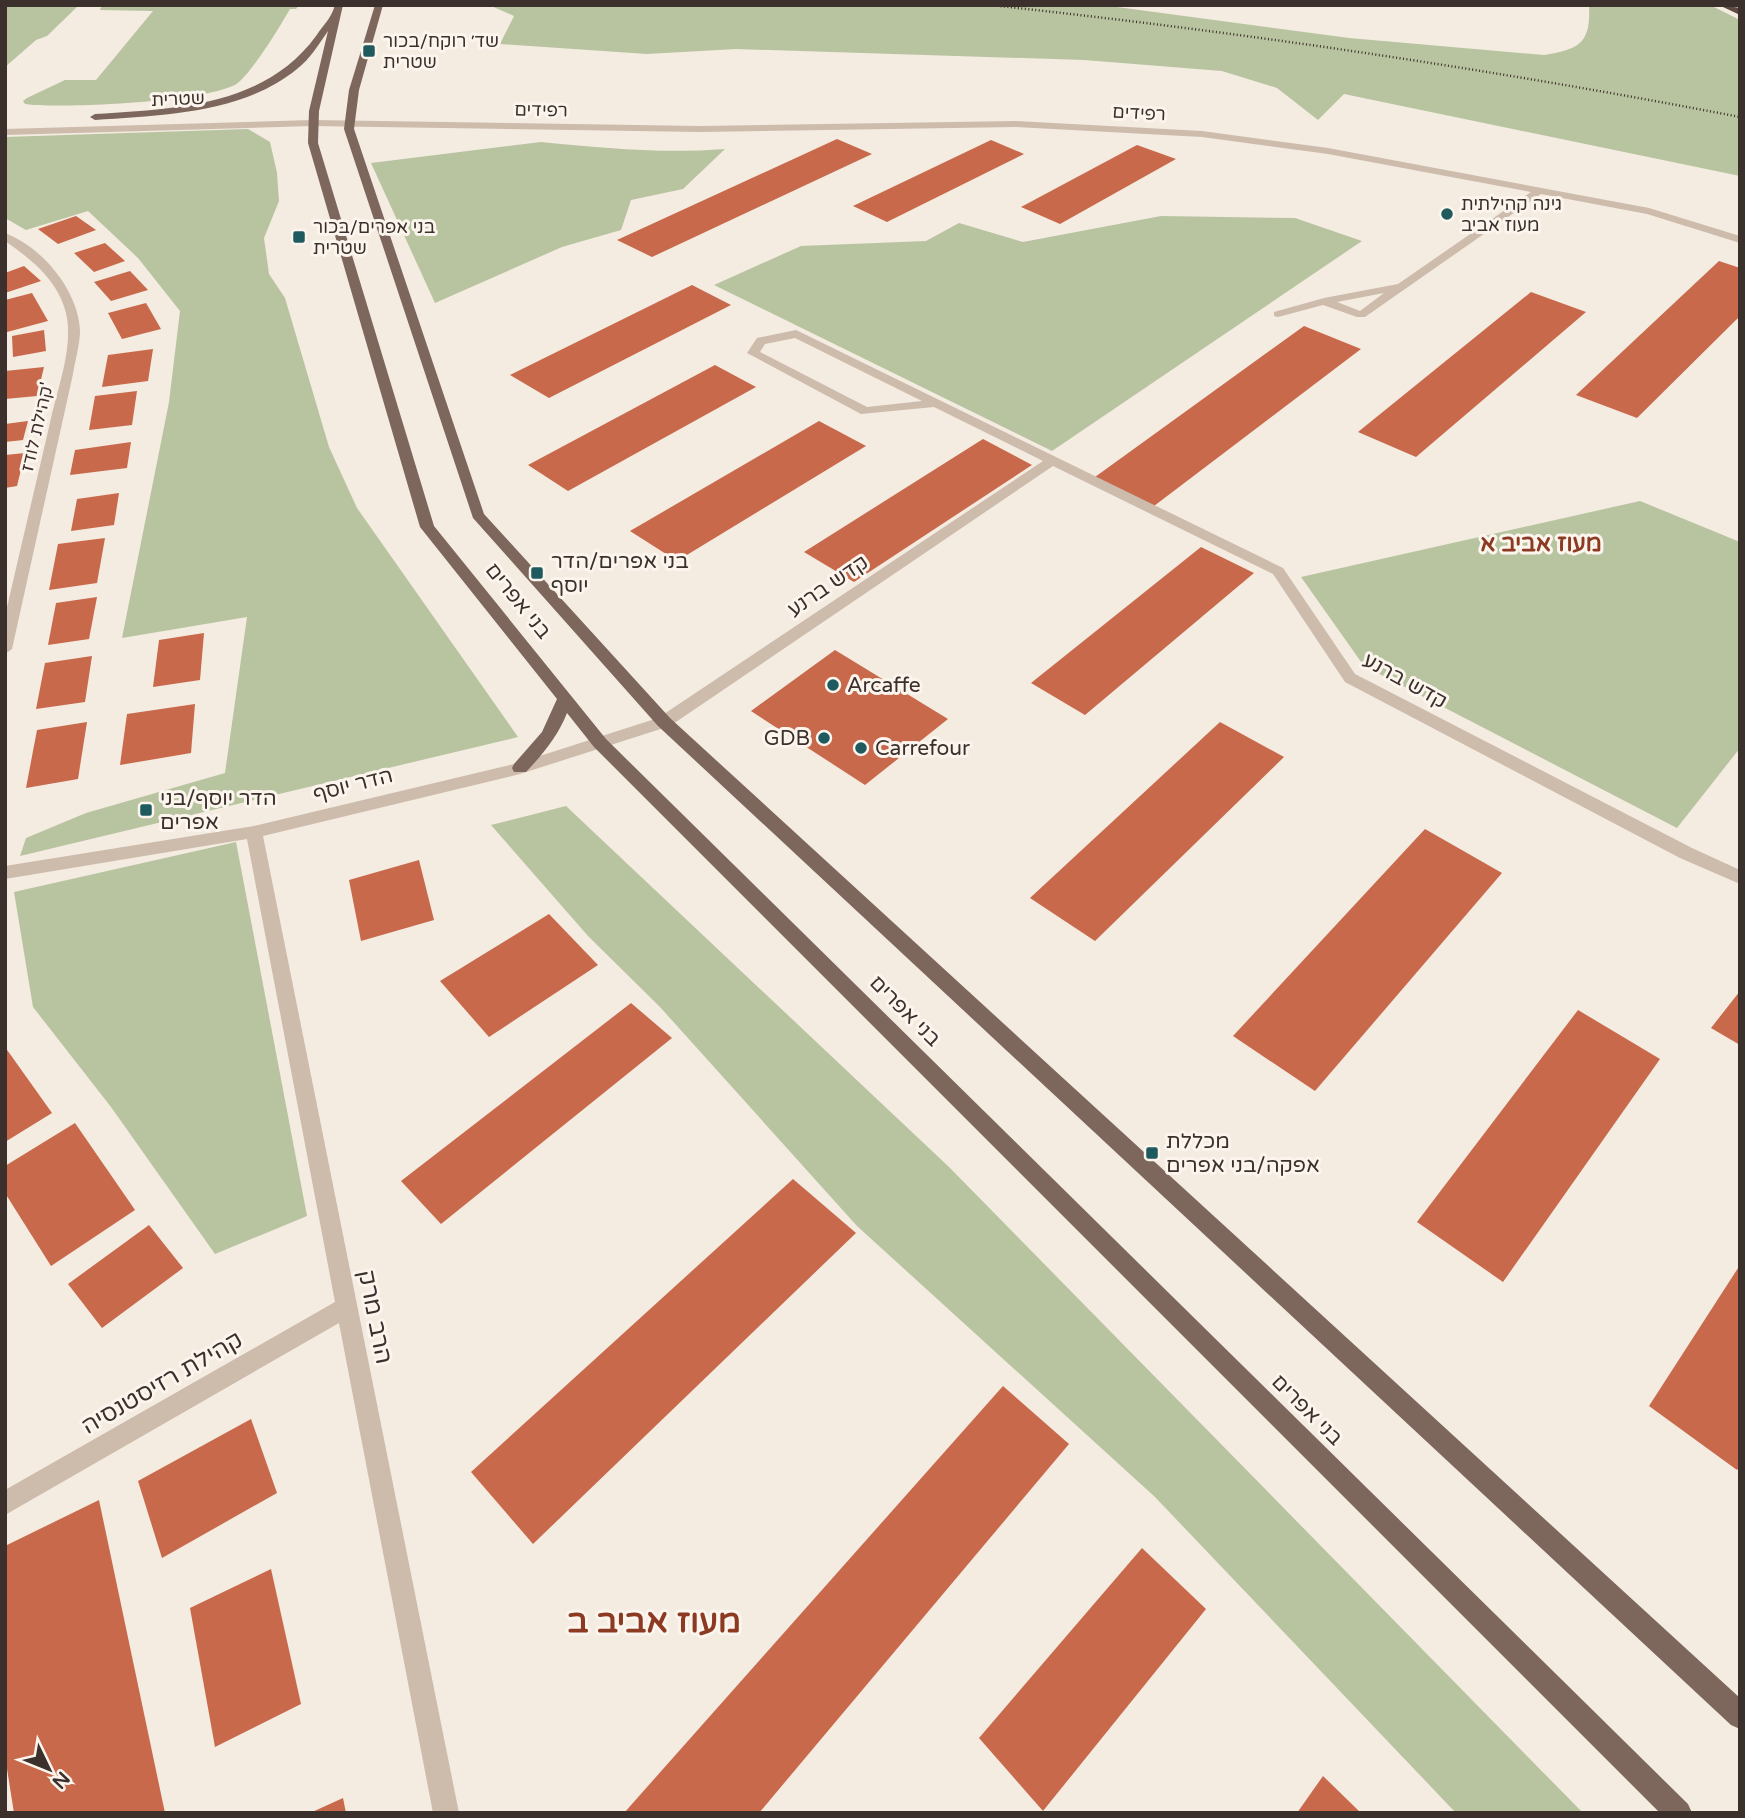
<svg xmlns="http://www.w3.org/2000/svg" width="1745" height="1818" viewBox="0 0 1745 1818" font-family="'Varela Round','Noto Sans Hebrew',sans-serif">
<rect width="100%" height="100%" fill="#f4ebe1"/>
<g fill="#b8c4a0">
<polygon points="5,5 71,5 78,6 47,36 36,40 5,67"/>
<path d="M 102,5 L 299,5 L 296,9 L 290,9 C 276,33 255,67 239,82 C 217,102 58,109 25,104 L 23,101 L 27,98 L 65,80 L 96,80 L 153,11 L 100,10 Z"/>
<path d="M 489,5 L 1102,5 L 1349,38 L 1544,55 C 1580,49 1591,43 1589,5 L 1710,5 L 1740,20 L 1740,176 L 1344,94 L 1318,120 L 1277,88 L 1222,71 L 1084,60 L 736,49 L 647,54 L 500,44 L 514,16 Z"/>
<polygon points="248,129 270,142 277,173 279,201 264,238 269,274 285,298 329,447 357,508 518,737 20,856 26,838 86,813 225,773 247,617 122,638 169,402 180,311 138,258 88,211 26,230 5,218 5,137"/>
<path d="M 541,142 C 603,148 663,154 725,149 L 683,189 L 631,200 L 621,230 L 562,247 L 435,303 L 371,163 Z"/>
<polygon points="1161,216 1295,218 1362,241 1052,451 714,285 801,246 926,241 959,223 1023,242"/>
<polygon points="1640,501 1740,542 1740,748 1677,828 1364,666 1301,577"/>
<polygon points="566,806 949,1167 1583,1813 1456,1813 1155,1497 857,1226 660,1007 588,936 491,825"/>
<polygon points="236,842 307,1216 215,1254 111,1107 33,1007 14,892"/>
</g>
<g fill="#c8694b">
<polygon points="837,139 872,154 652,257 617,240"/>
<polygon points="991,140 1024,154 887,222 853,206"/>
<polygon points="1137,145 1176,159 1060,224 1021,207"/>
<polygon points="76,216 96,230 58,244 38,229"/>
<polygon points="105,243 125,261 94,272 74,253"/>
<polygon points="1719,261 1740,268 1740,316 1637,418 1576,395"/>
<polygon points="24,266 41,281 5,293 5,273"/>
<polygon points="130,271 148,290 111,301 94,282"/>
<polygon points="692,285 731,305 549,398 510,375"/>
<polygon points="1531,292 1586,312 1416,457 1358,432"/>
<polygon points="32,293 48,321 7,332 5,300"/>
<polygon points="146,303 161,329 122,339 108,313"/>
<polygon points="1304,326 1361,349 1154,506 1095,477"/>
<polygon points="44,330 46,351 13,357 12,336"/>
<polygon points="153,349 148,381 102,387 108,355"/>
<polygon points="715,365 756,387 568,491 528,465"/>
<polygon points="44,367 37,396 5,399 5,371"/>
<polygon points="137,391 132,425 89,430 95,396"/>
<polygon points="28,421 23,440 5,442 5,424"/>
<polygon points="819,421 866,446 677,561 630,531"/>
<polygon points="983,439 1032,465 854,582 804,552"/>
<polygon points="131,442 127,468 70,475 75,450"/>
<polygon points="25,453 17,486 5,488 5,455"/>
<polygon points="119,493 114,525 71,531 77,499"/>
<polygon points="105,538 97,583 49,590 58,544"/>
<polygon points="1201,547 1254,573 1085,715 1031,683"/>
<polygon points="97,597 89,639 48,645 56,603"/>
<polygon points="204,633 200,680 153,687 159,640"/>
<polygon points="835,650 948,719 865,785 751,711"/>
<polygon points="92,656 85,702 36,709 45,663"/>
<polygon points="195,704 191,753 120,765 127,714"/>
<polygon points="87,722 78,779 26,788 37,730"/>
<polygon points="1220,722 1284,757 1095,941 1030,898"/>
<polygon points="1425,829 1502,873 1315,1091 1233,1036"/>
<polygon points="419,860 434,920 361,941 349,880"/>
<polygon points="549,914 598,965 489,1037 440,981"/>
<polygon points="1740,991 1740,1045 1711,1028"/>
<polygon points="631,1003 672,1038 441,1224 401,1181"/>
<polygon points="1578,1010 1660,1059 1503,1282 1417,1222"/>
<polygon points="5,1047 52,1113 5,1142"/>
<polygon points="75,1123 135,1210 51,1266 5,1193 5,1166"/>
<polygon points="793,1179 856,1233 533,1544 471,1472"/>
<polygon points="149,1225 183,1268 102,1328 68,1284"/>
<polygon points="1740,1265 1740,1466 1737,1470 1649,1406"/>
<polygon points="1003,1386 1069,1444 759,1813 624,1813"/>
<polygon points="251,1419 277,1493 162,1558 138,1481"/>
<polygon points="99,1500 165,1813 14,1813 5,1756 5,1546"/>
<polygon points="1142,1548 1206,1609 1043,1811 979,1738"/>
<polygon points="271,1569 301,1704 215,1747 190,1608"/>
<polygon points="1323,1776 1361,1813 1297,1813"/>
<polygon points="343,1798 346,1813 310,1813"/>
</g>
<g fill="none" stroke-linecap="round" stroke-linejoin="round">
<g fill="#cdbbac" fill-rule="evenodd">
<path d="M 312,120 L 700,126 L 1016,121 L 1202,131 L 1328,148 L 1649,208 L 1740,236 L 1740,243 L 1647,214 L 1541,194 L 1365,317 L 1357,317 L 1323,305 L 1278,317 L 1274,316 L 1274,312 L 1324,298 L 1398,284 L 1531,192 L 1328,154 L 1202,137 L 1016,127 L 700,132 L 312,126 L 5,135 L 5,129 ZM 1384,293 L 1360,311 L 1337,302 Z"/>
<path d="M 5,233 C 42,247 78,290 80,330 C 80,345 75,360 73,374 L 12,649 L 5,654 L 5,616 C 20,551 35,487 50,423 C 57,389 74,347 66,313 C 58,280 31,259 5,241 Z"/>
<path d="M 796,330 L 1283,568 L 1355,674 L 1692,848 L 1740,870 L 1740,884 L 1680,858 L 1345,682 L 1273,574 L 1053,466 L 670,726 L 520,774 L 263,836 L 459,1813 L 433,1813 L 339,1323 L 5,1515 L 5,1490 L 335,1302 L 247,839 L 5,879 L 5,866 L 254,826 L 518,763 L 658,718 L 1043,461 L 934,407 L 861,414 L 747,353 L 757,338 ZM 795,338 L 922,401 L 867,407 L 760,352 L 765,344 Z"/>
</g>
<g fill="#7d675c" fill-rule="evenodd">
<path d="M 335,5 L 343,5 L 319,111 L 318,143 L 434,526 L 606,739 L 1688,1804 L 1692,1813 L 1660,1813 L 594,747 L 567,713 C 558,736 543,754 526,772 L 514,772 L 512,768 L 514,764 L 542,732 L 557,699 L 420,527 L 308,143 L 309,111 L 328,31 C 319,44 310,59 297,69 C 242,114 162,115 95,120 L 90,117 L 95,114 C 175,109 265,106 316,36 C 324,24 331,19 335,5 Z"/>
<polygon points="375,5 383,5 359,90 354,129 484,514 670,718 1740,1698 1740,1729 1731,1725 658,726 473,518 344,129 349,90"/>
</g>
<polygon fill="#5c4a42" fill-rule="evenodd" points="1722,5 1740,8 1740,15 1723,7"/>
<path stroke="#3b302b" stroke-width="2.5" stroke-dasharray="1 2.5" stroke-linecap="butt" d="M 990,5 C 1242,32 1491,69 1740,117"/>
</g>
<g fill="#1f5a5e" stroke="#fbf5ee" stroke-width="2.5">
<rect x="362" y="44" width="14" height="14" rx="3.5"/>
<circle cx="1447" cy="214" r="7"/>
<rect x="292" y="230" width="14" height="14" rx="3.5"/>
<rect x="530" y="566" width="14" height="14" rx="3.5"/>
<circle cx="833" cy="685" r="7"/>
<circle cx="824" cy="738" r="7"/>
<circle cx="861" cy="748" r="7"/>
<rect x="139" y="803" width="14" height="14" rx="3.5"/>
<rect x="1145" y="1146" width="14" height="14" rx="3.5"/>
</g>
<g text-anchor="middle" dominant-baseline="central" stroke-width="6" stroke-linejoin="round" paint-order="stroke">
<g font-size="18" fill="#3b302b" stroke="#fbf5ee" text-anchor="start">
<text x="383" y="41">שד׳ רוקח/בכור<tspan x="383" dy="21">שטרית</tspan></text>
<text x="1461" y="204">גינה קהילתית<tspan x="1461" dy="21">מעוז אביב</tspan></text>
<text x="313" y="227">בני אפרים/בכור<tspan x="313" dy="21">שטרית</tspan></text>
</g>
<g font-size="18" fill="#3b302b" stroke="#fbf5ee">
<text transform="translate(178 99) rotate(-2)">שטרית</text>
<text transform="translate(541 110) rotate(1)">רפידים</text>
<text transform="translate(1139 113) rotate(3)">רפידים</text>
<text transform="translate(37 427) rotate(-77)">קהילת לודז'</text>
</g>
<g font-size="21" fill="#3b302b" stroke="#fbf5ee" text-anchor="start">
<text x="551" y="561">בני אפרים/הדר<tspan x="551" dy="24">יוסף</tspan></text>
<text x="847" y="685">Arcaffe</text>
<text x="810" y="738" text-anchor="end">GDB</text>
<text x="875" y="748">Carrefour</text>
<text x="160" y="798">הדר יוסף/בני<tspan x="160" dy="24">אפרים</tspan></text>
<text x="1166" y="1141">מכללת<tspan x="1166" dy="24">אפקה/בני אפרים</tspan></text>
</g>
<g font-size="21" fill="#3b302b" stroke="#fbf5ee">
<text transform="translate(828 586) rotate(-34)">קדש ברנע</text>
<text transform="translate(518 601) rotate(51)">בני אפרים</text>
<text transform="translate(1405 681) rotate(29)">קדש ברנע</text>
<text transform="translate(353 785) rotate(-14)">הדר יוסף</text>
<text transform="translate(905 1011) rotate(45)">בני אפרים</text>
<text transform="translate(1307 1410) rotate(45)">בני אפרים</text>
</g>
<g font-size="23" font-weight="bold" fill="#8c3b22" stroke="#fbf5ee">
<text x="1541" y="544">מעוז אביב א</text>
</g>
<g font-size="24" fill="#3b302b" stroke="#fbf5ee">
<text transform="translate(375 1317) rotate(79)">הרב מרק</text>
<text transform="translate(162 1383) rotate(-30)">קהילת רזיסטנסיה</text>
</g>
<g font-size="33" font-weight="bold" fill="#8c3b22" stroke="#fbf5ee">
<text x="654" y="1621">מעוז אביב ב</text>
</g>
</g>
<rect width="1745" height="1818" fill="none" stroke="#3b302b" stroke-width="14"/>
<g transform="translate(49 1769) rotate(133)" stroke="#fbf5ee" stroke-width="5" paint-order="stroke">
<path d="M0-5L12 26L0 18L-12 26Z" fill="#3b302b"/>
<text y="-10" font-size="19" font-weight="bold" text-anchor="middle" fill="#3b302b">N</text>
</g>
</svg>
